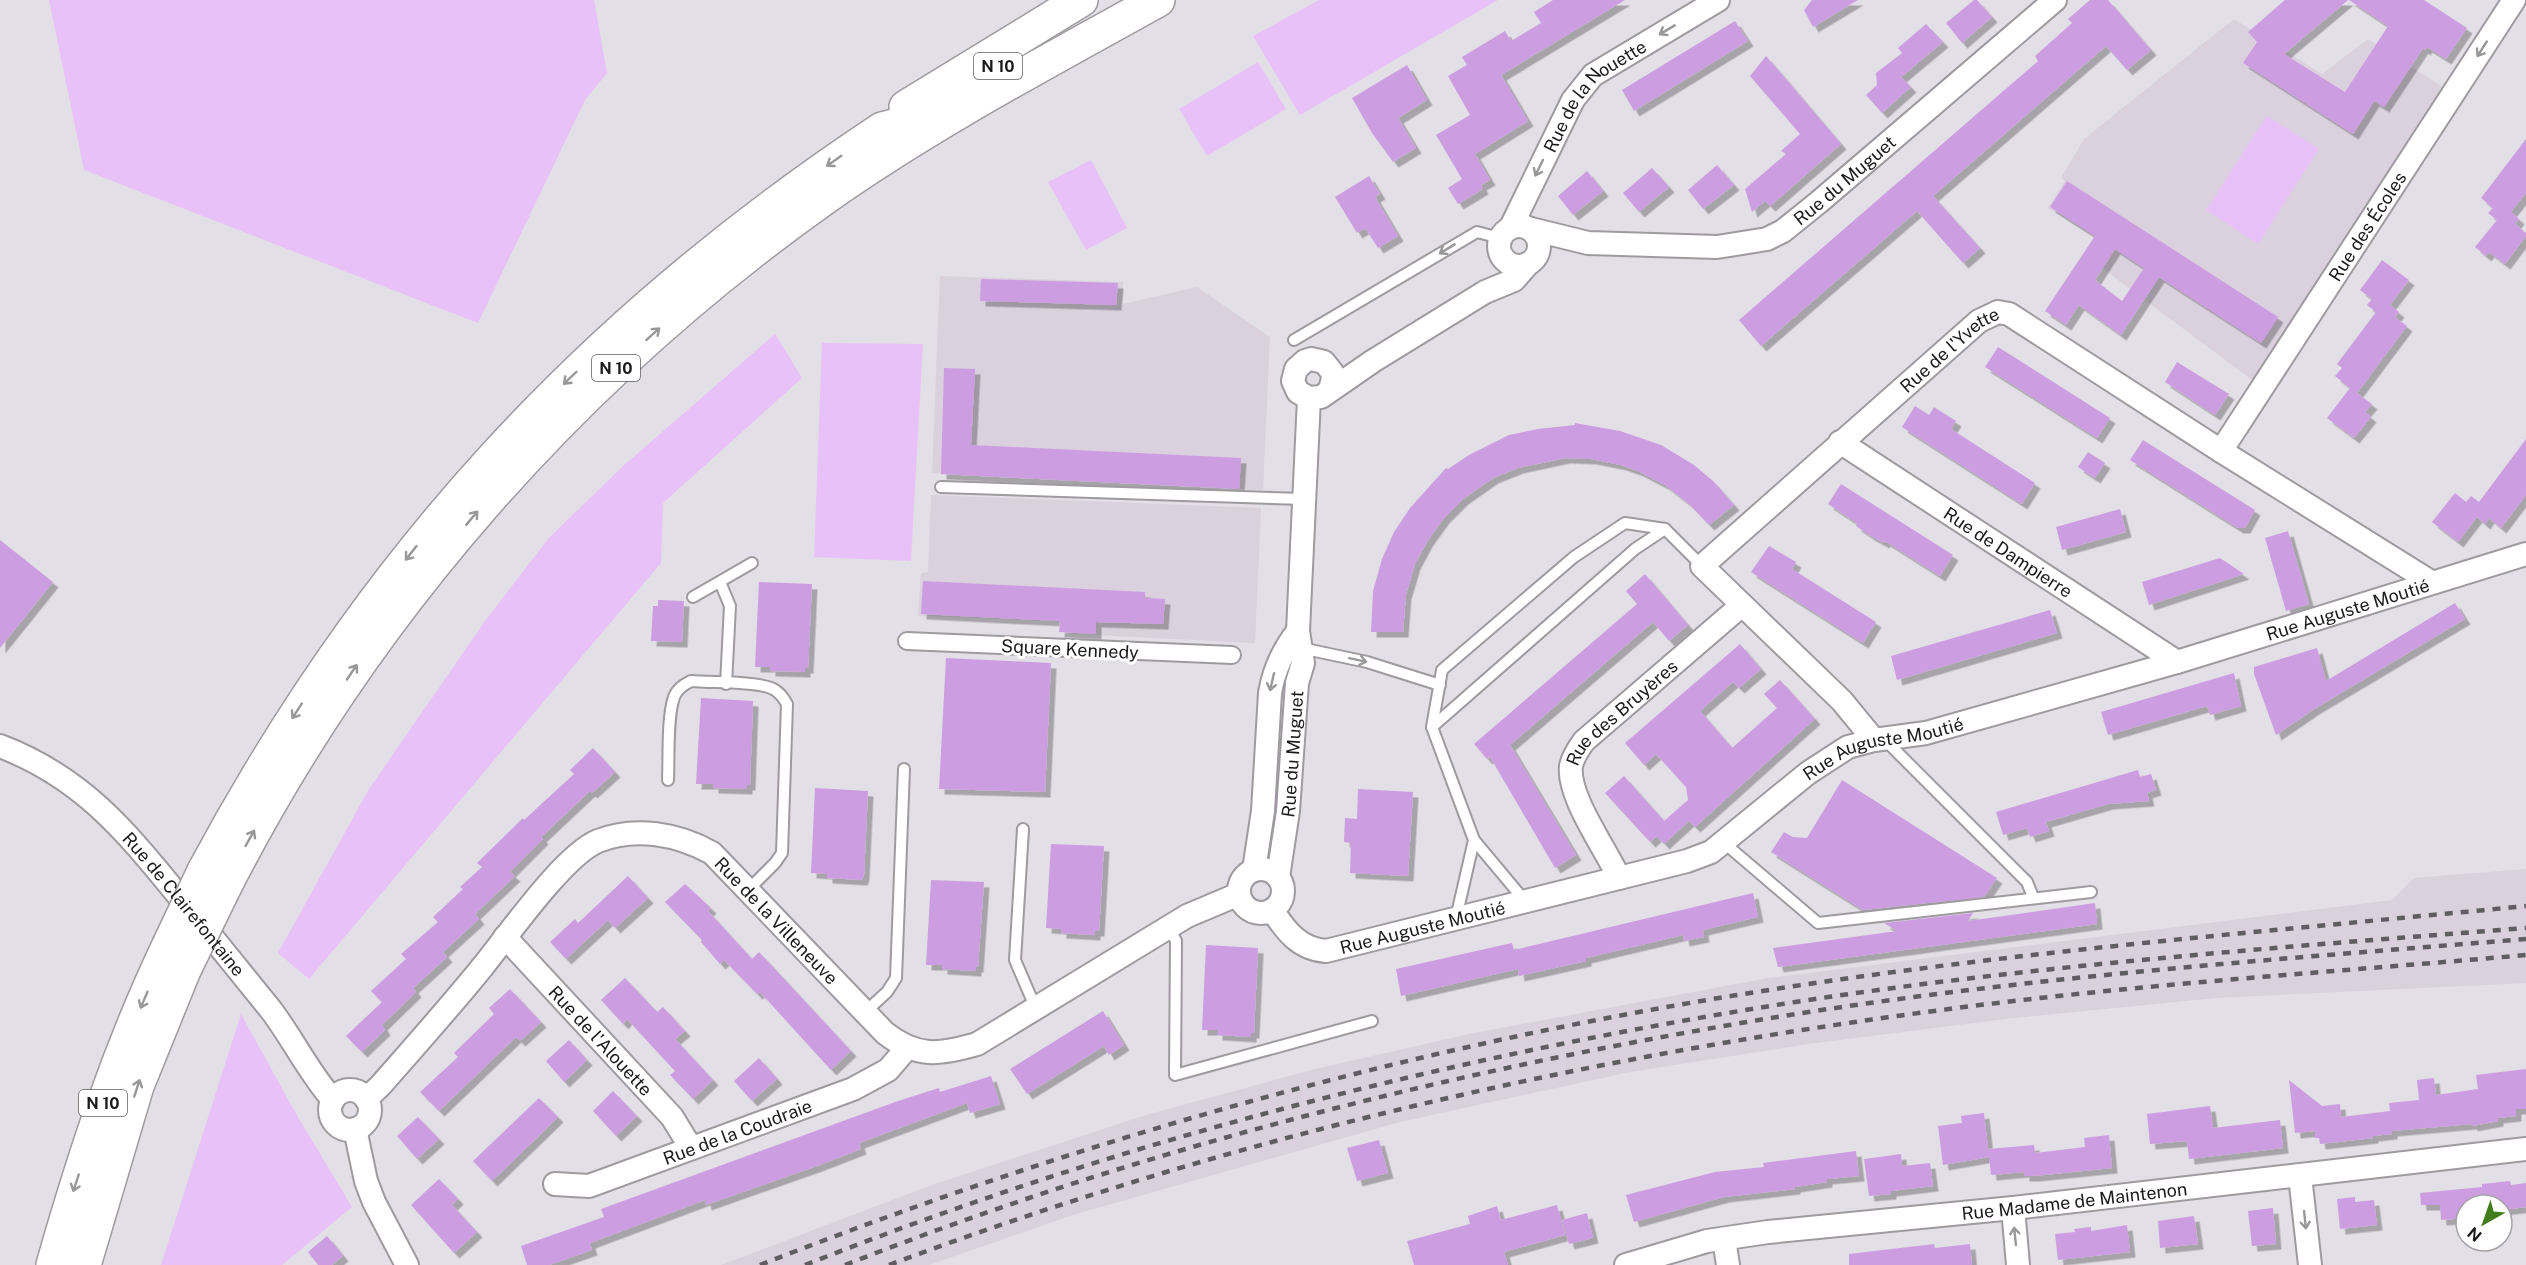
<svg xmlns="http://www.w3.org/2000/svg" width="2526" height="1265" viewBox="0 0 2526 1265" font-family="'Public Sans',sans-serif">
<defs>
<filter id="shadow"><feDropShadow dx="5.5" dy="5.5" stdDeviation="0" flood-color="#0004"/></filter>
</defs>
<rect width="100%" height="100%" fill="#e3dfe6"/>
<g fill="#dad0de">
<polygon points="2234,19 2322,74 2368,39 2444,88 2252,380 2098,265 2109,247 2048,208 2065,181 2061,178 2084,139"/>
<polygon points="940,276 1123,282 1123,304 1197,287 1270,337 1263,490 932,473"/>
<polygon points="931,495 1261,508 1255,643 1073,634 1073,622 918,616 921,573 928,572"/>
<polygon points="2526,869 2526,983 2216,998 2013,1018 1808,1044 1630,1072 1400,1122 1076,1214 929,1265 721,1265 932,1185 1146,1115 1315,1069 1474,1033 1768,978 2392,900 2414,878"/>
</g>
<g fill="#e8c1f8">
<polygon points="49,0 594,0 607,73 585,100 478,323 84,170"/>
<polygon points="1319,0 1498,0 1300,115 1253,36"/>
<polygon points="1258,62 1286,109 1207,156 1179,109"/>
<polygon points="2267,116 2319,149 2258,244 2206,210"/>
<polygon points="1091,160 1127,228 1086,250 1048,182"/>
<polygon points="775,334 802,378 663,503 661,563 309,979 278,953 369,789 485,621 548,539 622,467"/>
<polygon points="822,343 923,344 911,561 814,557"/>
<polygon points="241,1014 295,1112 352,1207 282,1265 161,1265"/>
</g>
<g fill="#cd9de1" fill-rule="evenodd" filter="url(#shadow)">
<polygon points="1553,0 1625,0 1501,75 1528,121 1475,154 1490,180 1481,185 1483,189 1458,204 1448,188 1462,179 1436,135 1470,115 1448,76 1467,65 1462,57 1505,31 1511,41 1541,23 1534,12"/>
<polygon points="1812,0 1858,0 1813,27 1804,10"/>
<polygon points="1974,0 1977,0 1992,17 1962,43 1946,23"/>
<polygon points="2090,0 2108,0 2151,50 2127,70 2106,46 1933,196 1980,248 1963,263 1917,211 1761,346 1739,320 2038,61 2035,56 2072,23 2068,19"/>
<polygon points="2285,0 2348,0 2284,54 2345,92 2388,26 2349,0 2424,0 2467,28 2446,59 2427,47 2425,50 2423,48 2384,107 2374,101 2353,134 2243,63 2257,42 2248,32"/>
<polygon points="1735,21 1748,41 1634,111 1622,90"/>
<polygon points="1926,24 1943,42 1901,77 1911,87 1882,113 1866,95 1877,85 1876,73 1902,53 1898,48"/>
<polygon points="1766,56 1841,144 1770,206 1765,201 1752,212 1745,189 1786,154 1781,151 1800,134 1750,76"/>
<polygon points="1407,65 1427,100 1398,118 1416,148 1393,162 1372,133 1352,98"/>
<polygon points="2526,139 2526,193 2511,212 2519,219 2515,224 2526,233 2526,236 2505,264 2489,252 2486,256 2475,247 2497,220 2488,213 2493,208 2481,198"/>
<polygon points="1717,165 1734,185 1703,209 1688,190"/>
<polygon points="1652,168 1669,187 1639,212 1623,193"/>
<polygon points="1587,171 1603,191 1573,215 1558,196"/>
<polygon points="1369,176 1380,194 1375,197 1398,236 1378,248 1365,228 1357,233 1335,197"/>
<path d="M 2067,181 L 2278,317 L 2261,343 L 2159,277 L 2121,335 L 2079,305 L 2066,325 L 2045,311 L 2095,236 L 2050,207 ZM 2115,249 L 2144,268 L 2122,301 L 2095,280 Z"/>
<polygon points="2382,260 2409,280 2390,305 2399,312 2395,317 2407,326 2357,393 2372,404 2365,412 2371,417 2354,438 2327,418 2350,388 2335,376 2342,368 2337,364 2376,312 2367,305 2372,299 2360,290"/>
<polygon points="981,279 1118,283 1116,305 980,301"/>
<polygon points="1998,347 2110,418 2097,438 1985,367"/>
<polygon points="2177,362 2229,394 2215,415 2165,382"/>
<polygon points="944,368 975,369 971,445 1241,458 1239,489 941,474"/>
<polygon points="1915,406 1929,415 1934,407 1956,421 1951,429 2035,483 2022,504 1902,427"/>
<polygon points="1575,423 1620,431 1661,445 1694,465 1713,481 1734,505 1709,525 1688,503 1665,485 1638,471 1621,465 1591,459 1565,458 1518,468 1493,478 1463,499 1444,518 1428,540 1415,564 1406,594 1403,632 1371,632 1373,591 1382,559 1394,532 1410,508 1446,468 1448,469 1469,455 1509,435 1538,429 1575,425"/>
<polygon points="2526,439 2526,495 2501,528 2489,518 2485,524 2477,517 2458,542 2432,522 2455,493 2466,502 2471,496 2479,502"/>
<polygon points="2143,440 2255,510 2245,528 2238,528 2130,460"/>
<polygon points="2088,452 2105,463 2095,478 2078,467"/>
<polygon points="1841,484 1953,555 1940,576 1885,541 1884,543 1871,536 1856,526 1857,523 1828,504"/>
<polygon points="2120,509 2126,532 2062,550 2056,527"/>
<polygon points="2288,531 2309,604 2286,611 2265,538"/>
<polygon points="0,540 53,582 0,648"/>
<polygon points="1769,546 1796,562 1792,569 1876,622 1863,643 1751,572"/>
<polygon points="2220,558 2244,574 2149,605 2142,582"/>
<polygon points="1645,574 1688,625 1669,641 1653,622 1510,745 1576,855 1555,868 1490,757 1487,759 1474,744 1637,604 1626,591"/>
<polygon points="923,581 1145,592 1145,598 1165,599 1163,624 1096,622 1096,634 1059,632 1060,621 921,614"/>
<polygon points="759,582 812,584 808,668 805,668 805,672 770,671 770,667 755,667"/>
<polygon points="658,600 684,601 682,642 651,641 653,606 658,606"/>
<polygon points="2455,603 2465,619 2314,709 2276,735 2254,674 2254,667 2317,648 2326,681"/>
<polygon points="2050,610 2057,633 1897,680 1891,656"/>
<polygon points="1740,644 1761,669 1739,688 1733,682 1700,711 1732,748 1777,708 1764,694 1780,680 1815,719 1695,827 1689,821 1664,844 1657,836 1650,842 1605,793 1624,776 1664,821 1688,800 1686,787 1656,754 1644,765 1625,743"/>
<polygon points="946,658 1051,663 1045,792 939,789"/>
<polygon points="2234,673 2241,706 2210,715 2207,706 2108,735 2101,712"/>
<polygon points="701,698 753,701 750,785 747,785 747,789 713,788 713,784 696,784"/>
<polygon points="593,748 615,772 592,793 590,791 541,837 543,839 510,872 515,876 475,914 479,919 443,952 447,957 413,988 416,992 382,1025 385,1030 362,1052 346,1036 382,1002 371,991 406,959 401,954 438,922 433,917 463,889 460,887 482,867 477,863 523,818 524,820 574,774 570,770"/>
<polygon points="2138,770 2140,777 2151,774 2156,790 2147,793 2149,801 2108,804 2046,822 2049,831 2030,837 2027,828 2003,835 1996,812"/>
<polygon points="1842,780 1997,878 1984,897 1863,910 1771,852 1784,832 1793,837 1807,838"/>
<polygon points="815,788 868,791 864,875 862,880 827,878 827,874 811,873"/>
<polygon points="1358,789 1413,792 1408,876 1350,873 1351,843 1344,842 1345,818 1357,819"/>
<polygon points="1051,844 1104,846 1099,931 1095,931 1095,935 1061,933 1061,929 1046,928"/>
<polygon points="628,876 648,898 615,928 608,920 566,959 550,942 575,919 578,923"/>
<polygon points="931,880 984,882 978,967 976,967 976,971 942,969 942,965 926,965"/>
<polygon points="685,884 711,908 708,911 752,959 759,952 851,1051 831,1070 760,992 757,994 724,960 720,964 701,942 702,940 665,902"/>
<polygon points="1753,893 1758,917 1703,930 1704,937 1684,941 1683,935 1586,958 1586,961 1519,976 1518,969 1401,996 1396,969 1512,943 1514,950"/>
<polygon points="2095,903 2097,924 1778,967 1773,948 1897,931 1884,923 1973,913 1968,921"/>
<polygon points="1206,945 1258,948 1254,1033 1251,1033 1251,1037 1217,1035 1217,1030 1202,1030"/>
<polygon points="625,978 657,1012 663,1007 685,1031 675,1039 713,1080 693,1099 670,1075 675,1071 627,1019 623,1024 601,1000"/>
<polygon points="510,989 541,1022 520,1041 516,1037 439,1111 420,1092 458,1057 454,1053 494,1014 489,1008"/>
<polygon points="1103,1011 1124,1045 1109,1055 1104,1046 1027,1094 1010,1069"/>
<polygon points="569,1040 587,1060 564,1082 546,1061"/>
<polygon points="759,1058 777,1079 752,1101 734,1081"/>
<polygon points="2526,1069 2526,1109 2516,1109 2516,1116 2498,1118 2498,1121 2472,1126 2472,1124 2392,1131 2392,1134 2373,1136 2373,1138 2320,1144 2319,1138 2315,1138 2315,1131 2295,1133 2289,1080 2322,1106 2340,1104 2341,1117 2390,1111 2389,1103 2419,1100 2417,1080 2434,1078 2436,1095 2478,1089 2476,1075"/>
<polygon points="991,1076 1000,1104 970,1113 967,1103 859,1143 861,1149 817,1166 706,1205 705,1200 590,1243 592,1250 549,1265 527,1265 521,1246 604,1217 601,1209 898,1101 939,1088 940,1092"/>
<polygon points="613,1091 637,1116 616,1136 593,1111"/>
<polygon points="539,1098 558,1117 492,1181 473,1161"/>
<polygon points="2210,1106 2213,1128 2280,1120 2283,1148 2189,1159 2187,1141 2150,1144 2147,1114"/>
<polygon points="1984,1113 1988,1149 2034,1145 2035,1153 2085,1147 2084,1138 2109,1135 2112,1168 2034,1176 2024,1176 2024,1172 1991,1175 1989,1157 1943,1165 1938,1126 1962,1123 1961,1116"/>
<polygon points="418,1117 439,1139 417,1159 397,1136"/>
<polygon points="1379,1140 1388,1173 1357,1181 1347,1148"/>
<polygon points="1856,1151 1859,1176 1827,1179 1827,1182 1795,1187 1795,1189 1724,1197 1634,1222 1626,1195 1715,1172 1764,1167 1763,1163"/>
<polygon points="1901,1154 1902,1166 1930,1163 1933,1186 1891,1191 1891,1194 1869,1196 1864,1159"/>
<polygon points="439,1179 458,1199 452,1205 477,1232 454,1253 411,1205"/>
<polygon points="2510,1181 2511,1185 2526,1183 2526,1207 2502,1210 2502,1205 2466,1205 2466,1218 2441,1220 2440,1205 2421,1205 2420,1193 2482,1187 2482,1184"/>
<polygon points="2355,1197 2355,1202 2374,1200 2377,1225 2340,1229 2337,1199"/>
<polygon points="1557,1205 1565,1235 1504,1252 1508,1265 1414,1265 1407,1241 1470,1224 1468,1216 1497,1206 1501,1220"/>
<polygon points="2273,1208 2276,1244 2252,1246 2248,1211"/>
<polygon points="1587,1213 1593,1238 1569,1244 1562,1220"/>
<polygon points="2194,1216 2198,1244 2160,1248 2158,1221"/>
<polygon points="2127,1225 2130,1252 2058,1260 2055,1234 2075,1232 2074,1229 2091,1227 2091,1231"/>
<polygon points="327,1236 343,1256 332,1265 318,1265 308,1252"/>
<polygon points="1934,1244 1935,1248 1970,1244 1972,1265 1849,1265 1849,1254"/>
</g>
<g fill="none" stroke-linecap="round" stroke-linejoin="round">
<defs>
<g id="service">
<polyline points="1294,340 1477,232 1500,238"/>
<polyline points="941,487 1303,499"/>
<polyline points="720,582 730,606 726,684"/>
<polyline points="693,597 752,563"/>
<polyline points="1301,648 1367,662 1440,685"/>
<polyline points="1432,727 1635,549 1665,529 1702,566"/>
<polyline points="1884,739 2027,882 2033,897"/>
<path d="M 668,780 C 669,758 667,717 674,697 C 677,689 683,685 691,681 C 711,683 753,681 771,688 C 779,691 783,697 787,704 L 782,853 L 775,863 L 748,890"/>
<polyline points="1023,829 1015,960 1036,1009"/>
<polyline points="1474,840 1525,901"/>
<polyline points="1723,842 1818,923 2091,892"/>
<polyline points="1456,918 1474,840 1432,727 1442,670 1574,557 1625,523 1665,529"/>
<polyline points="1169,927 1176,941 1175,1075 1372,1021"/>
<polyline points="864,1013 887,992 896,978 904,769"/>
</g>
<polyline id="pedestrian" points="907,641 1232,655"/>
<g id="minor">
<circle cx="1519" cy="246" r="20"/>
<path id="s1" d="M 1511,227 L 1573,100 L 1593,75 L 1718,0"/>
<path id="s2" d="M 1531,229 L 1588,243 L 1717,247 L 1767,239 L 1783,231 L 1819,202 L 2055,0"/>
<polyline points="1330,390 1333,378 1332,372 1324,362 1311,359 1305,361 1296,369 1293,381 1298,392 1309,398 1321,397 1373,361 1485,292 1514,280 1529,263"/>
<path id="s3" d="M 1840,442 L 2177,662"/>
<path id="s4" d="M 2221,451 L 2514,0"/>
<path id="s5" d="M 1874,740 L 1842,701 L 1702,566 L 1979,321 L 1998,312 L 2009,314 L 2221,451 L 2431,582"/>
<path id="s6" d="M 0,746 C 84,778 127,833 182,900 C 212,937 241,973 271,1010 C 293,1039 309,1073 333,1100"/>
<circle cx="1261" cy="891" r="22"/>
<path d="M 1254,870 L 1263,811 L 1270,693 C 1274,669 1283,650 1298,631"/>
<path id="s7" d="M 1278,877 L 1288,811 L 1297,683 L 1303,663 L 1298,631 L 1309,398"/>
<path id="s8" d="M 1619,878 C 1606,849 1567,796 1571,766 C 1573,756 1579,748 1584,741 L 1742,605"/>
<path id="s9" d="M 1272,910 C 1286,931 1299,949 1326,951 L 1687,861 L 1711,852 L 1808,773 L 1848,747 L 1874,740 L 1926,733 L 2177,662 L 2526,554"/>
<path id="s10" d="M 505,937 L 672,1117 L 691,1148"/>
<circle cx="350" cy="1110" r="20"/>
<path id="s11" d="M 366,1099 L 380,1086 C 415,1046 451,1006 484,965 C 509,934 564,855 598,841 C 635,826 678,834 712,853 L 885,1033 C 917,1058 939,1055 977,1044 L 1187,916 L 1239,894"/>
<polyline points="355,1129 366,1181 374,1202 407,1265"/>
<polyline points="2300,1176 2310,1265"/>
<path id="s12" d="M 555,1184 L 589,1186 L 853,1089 L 888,1070 L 907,1048"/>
<polyline points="2013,1208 2018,1265"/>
<polyline points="1724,1239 1728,1265"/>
<path id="s13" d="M 1626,1265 L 1707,1241 L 1768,1232 L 2013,1208 L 2526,1149"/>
</g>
<g id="primary">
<polyline points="906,107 1081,0"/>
<path d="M 204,871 C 371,559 587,324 882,129 L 898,125 L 932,105"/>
<path d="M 223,890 C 363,614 571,378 823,199 C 929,124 1045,63 1158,0"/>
<path d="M 53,1265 C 84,1156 119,1050 168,947"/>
<polyline points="84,1265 137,1086 184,970"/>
</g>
</defs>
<use href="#service" stroke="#9e9aa0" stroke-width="14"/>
<use href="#pedestrian" stroke="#9e9aa0" stroke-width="20"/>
<use href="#minor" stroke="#9e9aa0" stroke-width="26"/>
<use href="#primary" stroke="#9e9aa0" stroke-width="36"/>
<use href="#service" stroke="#fff" stroke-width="10"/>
<use href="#pedestrian" stroke="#fff" stroke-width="16"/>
<use href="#minor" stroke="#fff" stroke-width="22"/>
<use href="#primary" stroke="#fff" stroke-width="33"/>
<g stroke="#5f5d61" stroke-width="4.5" stroke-dasharray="8 8" stroke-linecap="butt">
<path d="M 760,1265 C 1073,1142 1400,1050 1731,996 C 1994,953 2261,932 2526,906"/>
<path d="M 805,1265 C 1123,1139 1458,1055 1795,1002 C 2037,965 2282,947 2526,928"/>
<path d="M 845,1265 C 1137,1150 1443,1073 1753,1021 C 2008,978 2268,960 2526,939"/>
<path d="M 889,1265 C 1230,1137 1587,1056 1949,1009 C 2140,984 2334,972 2526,955"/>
</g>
<defs>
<g id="primary-bridge">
<polyline points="168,947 204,871"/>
<polyline points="184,970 223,890"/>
</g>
</defs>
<use href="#primary-bridge" stroke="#9e9aa0" stroke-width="36" stroke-linecap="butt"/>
<use href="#primary-bridge" stroke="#fff" stroke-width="33"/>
</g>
<defs><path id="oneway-shaft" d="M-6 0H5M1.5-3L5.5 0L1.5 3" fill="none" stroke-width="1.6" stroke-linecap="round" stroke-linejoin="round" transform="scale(1.5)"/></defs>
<g stroke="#989899">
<use href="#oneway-shaft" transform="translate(1667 30) rotate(149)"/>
<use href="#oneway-shaft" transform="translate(2482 49) rotate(123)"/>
<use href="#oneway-shaft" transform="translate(834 161) rotate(145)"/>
<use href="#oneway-shaft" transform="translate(1539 168) rotate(116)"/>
<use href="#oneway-shaft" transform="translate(1447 249) rotate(149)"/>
<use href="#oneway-shaft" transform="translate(653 334) rotate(-42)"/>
<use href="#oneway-shaft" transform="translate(570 378) rotate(136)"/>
<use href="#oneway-shaft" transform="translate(472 518) rotate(-50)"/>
<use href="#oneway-shaft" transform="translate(411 553) rotate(128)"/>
<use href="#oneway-shaft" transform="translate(1358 660) rotate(12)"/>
<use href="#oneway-shaft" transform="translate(352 672) rotate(-56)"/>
<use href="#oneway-shaft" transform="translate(1272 682) rotate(103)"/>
<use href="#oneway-shaft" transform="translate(297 711) rotate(123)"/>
<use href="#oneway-shaft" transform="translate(250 838) rotate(-61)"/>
<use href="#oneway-shaft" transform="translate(144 1000) rotate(113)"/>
<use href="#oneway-shaft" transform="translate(137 1088) rotate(-72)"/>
<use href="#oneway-shaft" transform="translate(76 1183) rotate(108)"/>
<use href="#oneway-shaft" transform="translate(2305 1220) rotate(84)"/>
<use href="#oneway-shaft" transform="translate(2015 1236) rotate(-96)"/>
</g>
<g text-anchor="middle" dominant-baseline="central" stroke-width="6" stroke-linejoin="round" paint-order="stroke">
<g fill="#fff" stroke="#5f5f60" stroke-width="1.5">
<rect x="974" y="53" width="48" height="26" rx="4.5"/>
<rect x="592" y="355" width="48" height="26" rx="4.5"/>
<rect x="79" y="1090" width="48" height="26" rx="4.5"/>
</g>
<g font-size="16" font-weight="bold" fill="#1b1a1c">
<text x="998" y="66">N 10</text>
<text x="616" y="368">N 10</text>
<text x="103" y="1103">N 10</text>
</g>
<g font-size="18" fill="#1b1a1c" stroke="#fff">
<text stroke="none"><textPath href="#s1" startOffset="159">Rue de la Nouette</textPath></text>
<text stroke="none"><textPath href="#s2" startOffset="336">Rue du Muguet</textPath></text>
<text stroke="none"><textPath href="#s4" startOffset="268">Rue des Écoles</textPath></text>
<text stroke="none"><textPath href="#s5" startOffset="574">Rue de l'Yvette</textPath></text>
<text stroke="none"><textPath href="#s3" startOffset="201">Rue de Dampierre</textPath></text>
<text stroke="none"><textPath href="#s9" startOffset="1160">Rue Auguste Moutié</textPath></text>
<text transform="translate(1070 649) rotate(3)">Square Kennedy</text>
<text stroke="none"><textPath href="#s8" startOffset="198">Rue des Bruyères</textPath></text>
<text stroke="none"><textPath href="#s9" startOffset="674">Rue Auguste Moutié</textPath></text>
<text stroke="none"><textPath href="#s7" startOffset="124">Rue du Muguet</textPath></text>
<text stroke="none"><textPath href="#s6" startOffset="246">Rue de Clairefontaine</textPath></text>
<text stroke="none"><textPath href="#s11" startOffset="560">Rue de la Villeneuve</textPath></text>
<text stroke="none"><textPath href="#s9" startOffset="170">Rue Auguste Moutié</textPath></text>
<text stroke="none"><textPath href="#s10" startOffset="141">Rue de l'Alouette</textPath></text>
<text stroke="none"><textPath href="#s12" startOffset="192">Rue de la Coudraie</textPath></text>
<text stroke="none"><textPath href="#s13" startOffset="454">Rue Madame de Maintenon</textPath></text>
</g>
</g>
<g transform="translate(2484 1223) rotate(220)"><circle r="28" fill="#ffffff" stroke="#a4a3a4" stroke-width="1.5"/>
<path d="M0-4.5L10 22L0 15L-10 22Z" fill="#417d1a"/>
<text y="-9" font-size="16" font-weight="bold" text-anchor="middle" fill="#1b1a1c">N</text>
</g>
</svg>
